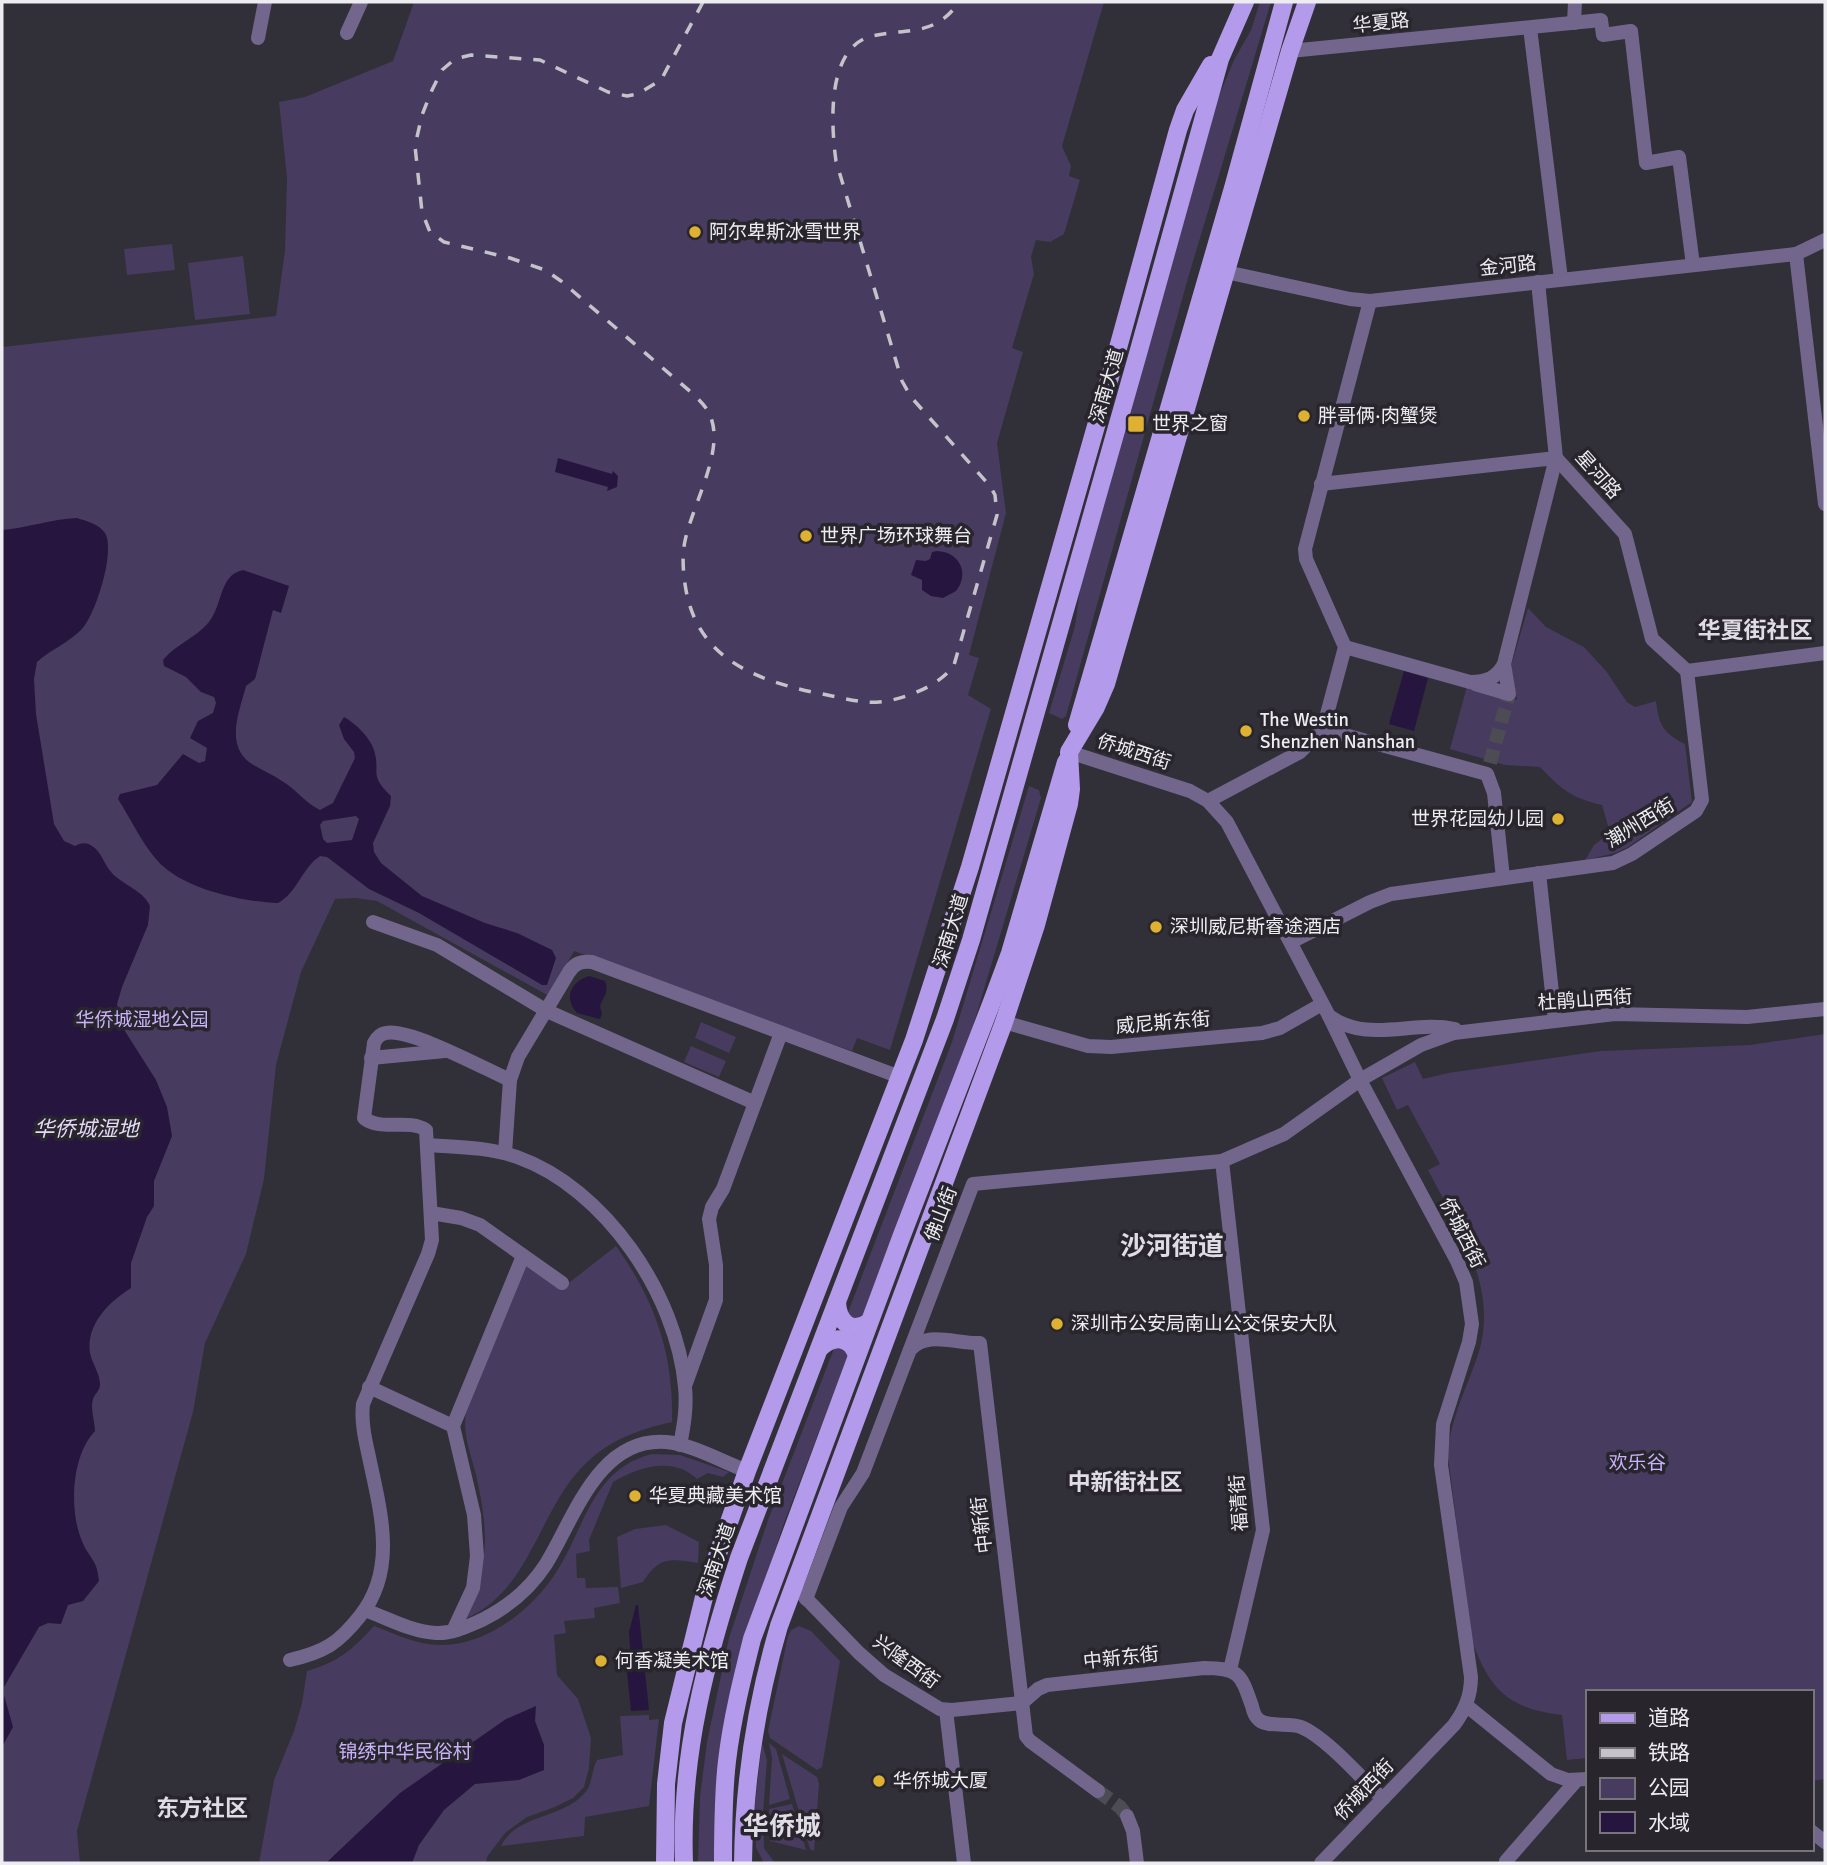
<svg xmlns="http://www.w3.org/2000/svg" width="1827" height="1865" viewBox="0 0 1827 1865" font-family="Signika,'Noto Sans SC',sans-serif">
<rect width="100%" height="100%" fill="#312f37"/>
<g fill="#473b5f">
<polygon points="414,2 1104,2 1062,146 1071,166 1069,176 1080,180 1064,234 1050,242 1036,240 1031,257 1034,274 1012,348 1023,352 997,443 1006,513 969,655 979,658 968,695 991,709 890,1050 857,1038 852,1051 574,951 549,996 377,901 356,898 335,899 301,972 276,1065 264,1179 246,1254 205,1343 193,1412 77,1831 80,1863 2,1863 2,347 276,316 285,250 287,178 279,102 305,97 393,61"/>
<polygon points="1260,2 1271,2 1188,278 1066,716 1062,719 1049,713 1075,626 1082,575 1208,122 1234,60 1251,30"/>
<polygon points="172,244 175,270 127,275 124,249"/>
<polygon points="243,256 250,314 195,320 188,263"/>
<path d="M 1528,608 L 1546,627 L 1584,647 L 1606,671 L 1627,702 L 1635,707 L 1656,701 C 1659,725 1663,733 1685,744 L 1692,802 L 1628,847 L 1615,853 L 1585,860 L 1594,845 L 1610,833 L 1602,805 C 1571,798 1561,789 1540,767 L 1505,765 L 1450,749 L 1467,686 L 1517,700 L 1511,666 Z"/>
<polygon points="1029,786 1039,790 1041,798 968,1043 784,1523 745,1641 721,1751 715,1799 714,1863 698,1863 700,1797 707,1742 729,1638 768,1520 952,1042"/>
<polygon points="701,1022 736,1037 729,1053 695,1038"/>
<path d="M 1825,1034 L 1825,1779 L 1811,1781 L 1811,1692 L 1587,1692 L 1587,1758 L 1567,1760 L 1562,1715 C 1510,1709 1490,1691 1472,1641 L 1448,1457 C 1449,1418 1469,1385 1480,1348 C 1497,1283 1456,1225 1428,1170 L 1440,1164 L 1408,1105 L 1397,1110 L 1382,1078 L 1415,1062 L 1423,1079 L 1448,1073 L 1601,1051 L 1750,1045 Z"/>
<polygon points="691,1046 726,1061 719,1077 684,1062"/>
<path d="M 616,1246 C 655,1300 674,1355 672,1422 C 644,1428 617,1437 594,1456 C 539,1500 535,1588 467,1618 C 489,1564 489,1532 476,1475 C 470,1451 461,1431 467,1406 L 526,1266 L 561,1289 Z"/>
<path d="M 652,1454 L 680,1455 L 729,1472 L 723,1477 L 708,1473 L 697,1479 C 673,1456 639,1467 613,1482 L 589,1540 L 590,1551 L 576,1554 L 577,1578 L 585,1578 L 586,1588 L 618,1587 L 620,1603 L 594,1608 L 595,1618 L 564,1621 L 566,1633 L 554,1635 L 557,1675 L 578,1699 L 591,1738 L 589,1768 L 584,1787 L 573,1798 L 555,1807 L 527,1817 L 505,1833 L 487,1857 L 486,1863 L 259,1863 L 274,1780 L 294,1731 L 302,1703 L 307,1671 C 338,1662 352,1650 374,1626 C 395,1634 417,1645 440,1645 C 485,1646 531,1611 555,1574 C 585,1529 591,1469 652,1454 Z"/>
<path d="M 666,1525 L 699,1542 L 698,1563 C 670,1559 660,1556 643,1582 L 621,1588 L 617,1537 L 635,1529 Z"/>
<polygon points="799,1626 811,1631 840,1661 822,1767 817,1770 770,1738 768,1731 788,1636 791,1630"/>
<path d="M 649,1715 L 649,1720 L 659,1719 L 649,1806 L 585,1817 L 584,1836 L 501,1846 C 518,1812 565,1820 587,1790 C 592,1783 592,1769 597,1760 L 623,1755 L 620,1716 Z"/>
<polygon points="762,1743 767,1760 763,1814 764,1848 775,1863 764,1863 756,1848 755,1804"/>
<polygon points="769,1743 776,1749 790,1799 769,1805 772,1758"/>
<polygon points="782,1754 817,1777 819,1784 814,1851 810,1849"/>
<polygon points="792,1804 806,1850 770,1841 769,1809"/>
</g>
<g fill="#26163f" fill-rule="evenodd">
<polygon points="558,458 612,474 613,471 618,476 617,487 607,491 608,487 555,472"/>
<path d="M 77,518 C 86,521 99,524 105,533 C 116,551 95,617 81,630 C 68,643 50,650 37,662 L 34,679 L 36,714 L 54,824 L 64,841 L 75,846 C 81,843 86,842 92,846 C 102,852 104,865 112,873 C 123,885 144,891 150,906 L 148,925 L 122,987 L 117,1004 L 123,1028 L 156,1080 L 167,1107 L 172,1136 L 154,1181 L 154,1206 L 147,1217 L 131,1263 L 131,1288 C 109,1302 86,1324 90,1353 C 92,1363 100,1374 100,1384 C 100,1391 95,1393 93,1399 C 90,1408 95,1422 95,1431 C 71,1456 69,1511 82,1541 C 89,1559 97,1558 99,1581 L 83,1601 L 68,1605 L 61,1624 L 48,1623 L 39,1627 L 4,1687 L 4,1695 L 13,1727 L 2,1747 L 2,530 C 27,528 51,519 77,518 Z"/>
<path d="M 937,551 C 960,552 970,574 956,591 L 943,598 L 931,596 L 922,590 L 922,580 L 911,575 L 916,560 L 926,561 L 930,559 L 932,552 Z"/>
<path d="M 243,570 L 289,586 L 281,613 L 273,610 L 255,679 L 246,686 C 240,710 225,743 249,762 C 259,769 272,774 282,781 C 297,790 305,803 320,810 L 333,803 L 355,758 L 354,752 L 344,739 L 339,725 L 344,717 C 356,724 369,736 374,750 C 381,773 368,774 391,796 L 390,806 L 373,843 L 374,852 L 381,863 L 422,896 L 485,923 L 517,933 L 552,950 L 556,958 L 547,985 L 542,985 L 419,913 L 369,889 L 327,857 L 320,856 C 302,868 297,893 278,903 C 244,902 190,890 164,867 C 146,852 131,819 118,799 L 120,794 L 157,785 L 183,754 L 199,763 L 205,761 L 207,748 L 190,738 L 198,721 L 213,713 L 216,703 L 214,697 L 201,692 L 186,677 L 164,666 L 163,660 C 176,644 196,638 209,622 C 223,604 219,575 243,570 ZM 356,816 L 359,819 L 352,840 L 327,843 L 323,839 L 320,825 L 323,821 Z"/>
<polygon points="1404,671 1428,678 1414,731 1389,724"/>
<path d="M 589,976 L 605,981 C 609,993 604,995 600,1006 L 602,1014 L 600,1019 L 577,1013 C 563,997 571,982 589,976 Z"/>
<polygon points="636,1605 638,1605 649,1710 631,1711 626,1662 631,1661 629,1632"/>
<polygon points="536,1706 535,1721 544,1745 544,1770 519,1780 475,1784 444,1810 419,1845 412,1863 326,1863 400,1793 506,1719"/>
</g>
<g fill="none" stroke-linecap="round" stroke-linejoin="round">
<g stroke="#4d4b53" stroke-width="14" stroke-dasharray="14 7" stroke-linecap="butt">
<polyline points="1490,763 1509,694"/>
<polyline points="1098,1791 1120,1807 1127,1816"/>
</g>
<g stroke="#72668d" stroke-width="14">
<polyline points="1574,23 1575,2"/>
<polyline points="1530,28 1561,279"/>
<polyline points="347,33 361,2"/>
<polyline points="258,38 265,2"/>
<polyline points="1290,51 1601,20 1603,35 1631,31 1646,163 1679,157 1693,265"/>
<polyline points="1796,254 1825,504"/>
<polyline points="1226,272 1350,299 1370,301 1796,254 1825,240"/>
<polyline points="1538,282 1556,458 1625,534 1652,639 1687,671"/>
<path d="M 1321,484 L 1556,458 L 1504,664 C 1497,678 1486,682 1470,682 L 1345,647"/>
<polyline points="1687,671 1825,653"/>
<polyline points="1475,684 1509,694 1504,664"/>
<polyline points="1323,729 1487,774 1494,793 1503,878"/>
<path d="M 1069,752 L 1190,791 L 1208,801 L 1227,822 L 1329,1016 L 1360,1080 L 1457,1261 L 1466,1282 L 1472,1324 L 1469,1342 L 1443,1424 L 1441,1465 L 1471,1677 C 1471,1696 1465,1710 1454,1725 L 1321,1863"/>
<polyline points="1208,801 1300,752 1323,729 1345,647 1306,559 1305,549 1370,301"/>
<polyline points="1539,873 1555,1020"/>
<polyline points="373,922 437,945 547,1011 755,1103"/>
<polyline points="1291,942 1370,902 1391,894 1613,863 1632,854 1696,811 1702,800 1687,671"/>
<path d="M 1329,1016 C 1368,1044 1412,1020 1455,1029"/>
<polyline points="1004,1022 1088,1046 1111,1047 1262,1033 1280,1028 1322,1004"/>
<polyline points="371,1058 445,1051"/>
<path d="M 428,1145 C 458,1147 489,1147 517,1157 C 605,1188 677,1295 685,1387 C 687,1407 684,1425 680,1445"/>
<path d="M 505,1153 L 510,1080 L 518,1057 L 569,972 C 575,963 581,961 592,962 L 900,1077"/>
<polyline points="1222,1161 1263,1530 1230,1670"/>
<polyline points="431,1213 461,1218 480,1225 562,1283"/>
<path d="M 910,1350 C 926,1330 956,1344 980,1343 L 1026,1736 L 1030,1741 L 1098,1791"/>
<polyline points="686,1383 716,1300 716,1265 709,1219 712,1207 723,1189 781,1033"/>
<polyline points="369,1387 453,1426"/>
<path d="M 800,1592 L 859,1653 L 884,1675 L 940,1709 L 952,1710 L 1022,1703 L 1038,1689 L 1047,1685 L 1204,1668 C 1240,1668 1241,1675 1252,1706 C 1253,1711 1255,1717 1259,1720 C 1269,1728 1289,1722 1301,1727 C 1326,1737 1363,1780 1383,1799"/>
<polyline points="806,1599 841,1507 863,1473 973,1184 1222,1161 1284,1134 1360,1080 1421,1045 1454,1033 1615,1014 1747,1017 1825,1009"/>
<path d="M 365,1610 C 387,1618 412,1632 436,1633 C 452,1634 468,1626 482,1620 C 508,1607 530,1589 546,1564 C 574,1519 598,1437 666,1442 C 691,1444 723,1462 747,1471"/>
<polyline points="453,1631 473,1588 477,1556 474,1515 453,1426 523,1256"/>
<path d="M 290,1660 C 324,1652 338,1644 360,1616 C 398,1569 380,1510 369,1457 C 365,1439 361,1422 363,1404 L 428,1254 L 432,1240 L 426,1130 C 408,1118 381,1132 364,1118 L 374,1043 C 377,1037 380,1034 386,1033 C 410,1028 485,1069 510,1080"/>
<polyline points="1467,1706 1551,1774 1568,1780 1587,1779"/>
<polyline points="946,1710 964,1863"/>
<polyline points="1127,1816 1133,1831 1137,1863"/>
<polyline points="1811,1831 1825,1842"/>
<polyline points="1506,1861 1576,1781"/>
</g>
<g stroke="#b49aea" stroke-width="18">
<polyline points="1077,725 1233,188 1284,2"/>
<path d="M 837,1302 C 838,1321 850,1334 868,1323"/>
<path d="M 820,1348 C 834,1335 850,1336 857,1355"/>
<polyline points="665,1863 666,1784 673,1723 707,1585 747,1471 914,1040 970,867 1110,377 1178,130 1185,110 1211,65"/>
<path d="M 684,1863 C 680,1755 706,1659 739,1558 L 945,1019 L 971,940 L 1139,350 L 1220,59 L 1245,2"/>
<path d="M 723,1863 C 723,1829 723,1795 727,1761 C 732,1719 742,1679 752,1639 L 902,1235 L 993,999 L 1010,953 L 1066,762"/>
<path d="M 743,1863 C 744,1782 756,1704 779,1626 L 1004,1022 L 1036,925 L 1069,804 L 1071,789 L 1069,752 L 1096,707 L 1106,684 L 1290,51 L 1307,2"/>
</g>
<path stroke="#c4c3c9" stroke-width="3.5" stroke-dasharray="12 12" stroke-linecap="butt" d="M 703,2 L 661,80 L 638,94 L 627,96 L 608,92 L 540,60 L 471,55 L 455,59 L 442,70 L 432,90 L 422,115 L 415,146 L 422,212 L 430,232 L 444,242 L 510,258 L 545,270 L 561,281 L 692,393 C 700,401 708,408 711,418 C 724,452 692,506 685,541 C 682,555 683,570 685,584 C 695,655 749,678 812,692 C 830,695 847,700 865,702 C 892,705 939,688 954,665 L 997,515 L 995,495 L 990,486 L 911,397 L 902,381 L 836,161 C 831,125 826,47 872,36 C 907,28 935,37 959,2"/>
</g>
<g fill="#deb133" stroke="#28252d" stroke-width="2.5">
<circle cx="695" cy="232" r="7"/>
<circle cx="1304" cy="416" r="7"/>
<rect x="1127" y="415" width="18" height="18" rx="3.5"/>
<circle cx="806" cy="536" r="7"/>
<circle cx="1246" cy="731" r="7"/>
<circle cx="1558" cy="819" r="7"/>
<circle cx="1156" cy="927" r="7"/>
<circle cx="1057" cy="1324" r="7"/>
<circle cx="635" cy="1496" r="7"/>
<circle cx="601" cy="1661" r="7"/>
<circle cx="879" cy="1781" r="7"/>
</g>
<g text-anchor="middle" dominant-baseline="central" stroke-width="7" stroke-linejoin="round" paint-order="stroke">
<g font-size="19" fill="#edecf1" stroke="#28252d">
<text transform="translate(1381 23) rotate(-6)">华夏路</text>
<text transform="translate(1508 266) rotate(-6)">金河路</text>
<text transform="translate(1107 386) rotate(-74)">深南大道</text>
<text transform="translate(1598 475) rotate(48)">星河路</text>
<text transform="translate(1134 752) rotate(18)">侨城西街</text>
<text transform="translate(1640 823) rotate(-31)">潮州西街</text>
<text transform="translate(951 931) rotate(-73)">深南大道</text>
<text transform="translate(1585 1000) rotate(-4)">杜鹃山西街</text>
<text transform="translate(1163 1023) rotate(-5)">威尼斯东街</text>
<text transform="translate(941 1214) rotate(-69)">佛山街</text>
<text transform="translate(1462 1233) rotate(63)">侨城西街</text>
<text transform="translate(1239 1503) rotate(-94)">福清街</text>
<text transform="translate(982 1525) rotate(-97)">中新街</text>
<text transform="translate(717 1560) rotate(-71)">深南大道</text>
<text transform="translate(1121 1658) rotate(-6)">中新东街</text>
<text transform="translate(906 1662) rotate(36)">兴隆西街</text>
<text transform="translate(1364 1790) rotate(-46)">侨城西街</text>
</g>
<g font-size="19" fill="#edecf1" stroke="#28252d" text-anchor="start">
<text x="709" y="232">阿尔卑斯冰雪世界</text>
<text x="1318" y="416">胖哥俩·肉蟹煲</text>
<text x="1152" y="424">世界之窗</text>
<text x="820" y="536">世界广场环球舞台</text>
<text x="1260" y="720">The Westin<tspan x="1260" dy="22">Shenzhen Nanshan</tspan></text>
<text x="1544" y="819" text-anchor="end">世界花园幼儿园</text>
<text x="1170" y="927">深圳威尼斯睿途酒店</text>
<text x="1071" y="1324">深圳市公安局南山公交保安大队</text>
<text x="649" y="1496">华夏典藏美术馆</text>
<text x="615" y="1661">何香凝美术馆</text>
<text x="893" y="1781">华侨城大厦</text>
</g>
<g font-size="19" fill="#cab2fd" stroke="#28252d">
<text x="142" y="1020">华侨城湿地公园</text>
<text x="1637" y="1463">欢乐谷</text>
<text x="405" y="1752">锦绣中华民俗村</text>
</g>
<g font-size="21" font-style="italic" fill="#e2d9f8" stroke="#28252d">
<text x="86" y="1129">华侨城湿地</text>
</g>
<g font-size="23" font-weight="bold" fill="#dfdce6" stroke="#28252d">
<text x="1755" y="630">华夏街社区</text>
<text x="1125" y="1482">中新街社区</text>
<text x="202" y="1808">东方社区</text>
</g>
<g font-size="26" font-weight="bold" fill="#dfdce6" stroke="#28252d">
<text x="1172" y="1247">沙河街道</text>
<text x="782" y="1827">华侨城</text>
</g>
</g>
<rect width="1827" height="1865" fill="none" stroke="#edecf1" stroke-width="7"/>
<rect x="1586" y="1690" width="228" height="161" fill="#28252d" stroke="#77757b" stroke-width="2"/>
<rect x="1600" y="1713" width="35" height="10" fill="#b49aea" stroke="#77757b" stroke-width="2"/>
<text x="1648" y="1725" font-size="21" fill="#edecf1">道路</text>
<rect x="1600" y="1748" width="35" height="10" fill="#c4c3c9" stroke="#77757b" stroke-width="2"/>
<text x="1648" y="1760" font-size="21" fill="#edecf1">铁路</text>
<rect x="1600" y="1778" width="35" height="21" fill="#473b5f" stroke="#77757b" stroke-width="2"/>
<text x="1648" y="1795" font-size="21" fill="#edecf1">公园</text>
<rect x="1600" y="1812" width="35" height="21" fill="#26163f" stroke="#77757b" stroke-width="2"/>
<text x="1648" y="1830" font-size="21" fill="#edecf1">水域</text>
</svg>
